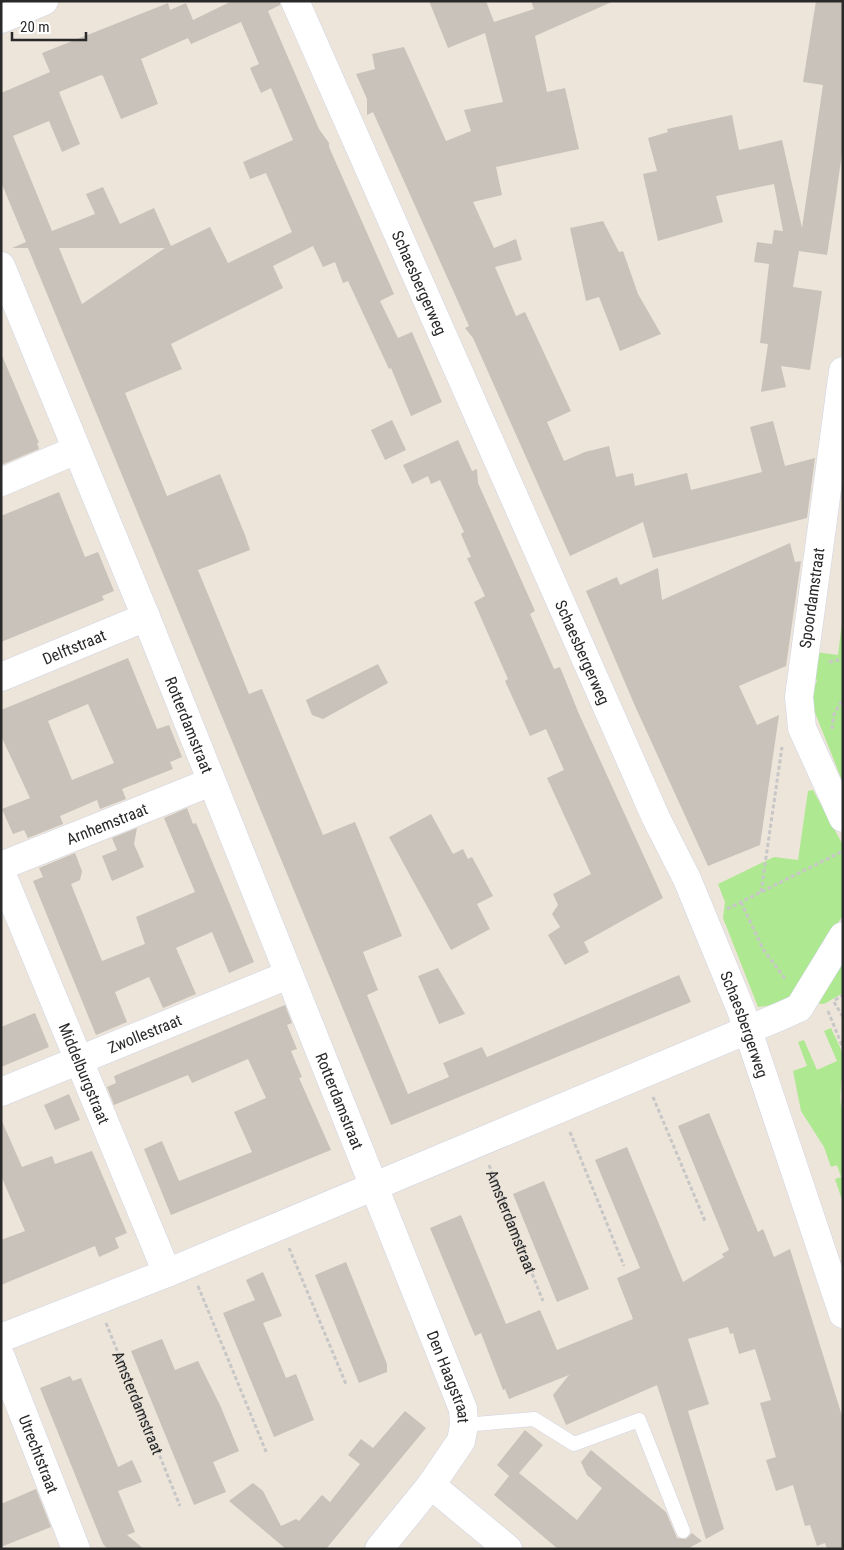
<svg xmlns="http://www.w3.org/2000/svg" width="844" height="1550" viewBox="0 0 844 1550" font-family="'Roboto Condensed',sans-serif">
<rect width="100%" height="100%" fill="#ede5da"/>
<g fill="#aee991">
<polygon points="843,614 843,783 810,700 817,680 813,677 816,652 838,655"/>
<polygon points="813,790 843,845 843,915 790,999 782,1004 758,1007 723,918 725,902 718,884 774,857 798,860 808,791"/>
<polygon points="843,955 843,993 824,1004 814,1003"/>
<path d="M 831,1028 C 835,1037 841,1047 843,1057 C 844,1072 837,1100 843,1110 L 843,1214 L 843,1203 L 835,1179 L 841,1177 L 837,1165 L 831,1167 L 824,1147 L 801,1111 L 793,1071 L 807,1066 L 798,1042 L 804,1040 L 817,1070 L 837,1061 L 824,1031 Z"/>
</g>
<g fill="#c8c2ba" fill-rule="evenodd">
<path d="M 232,1 L 280,1 L 280,5 L 268,11 L 319,129 L 329,143 L 329,147 L 394,294 L 380,301 L 398,338 L 412,332 L 442,402 L 411,416 L 391,368 L 389,369 L 348,281 L 343,283 L 335,262 L 323,267 L 313,246 L 273,266 L 283,288 L 171,344 L 182,369 L 125,393 L 167,496 L 220,474 L 245,535 L 250,550 L 198,570 L 249,694 L 262,689 L 323,835 L 355,822 L 402,936 L 363,952 L 378,990 L 367,995 L 408,1094 L 449,1077 L 443,1063 L 482,1047 L 487,1057 L 679,975 L 691,1002 L 391,1125 L 28,248 L 12,248 L 26,242 L 1,182 L 1,93 L 50,72 L 42,53 L 168,3 L 170,10 L 186,3 L 193,20 ZM 241,22 L 259,64 L 250,68 L 261,93 L 271,88 L 293,140 L 243,162 L 250,179 L 266,173 L 292,232 L 228,263 L 210,227 L 171,246 L 154,208 L 120,224 L 103,187 L 86,194 L 95,214 L 52,231 L 13,136 L 49,121 L 62,152 L 80,144 L 59,92 L 101,75 L 103,76 L 121,119 L 158,104 L 141,59 L 188,38 L 191,44 ZM 59,248 L 165,248 L 82,304 Z"/>
<polygon points="429,1 486,1 494,22 534,9 531,1 614,1 535,36 547,92 565,88 579,149 496,167 502,195 473,202 494,248 516,239 522,260 495,267 516,316 525,312 571,411 547,422 564,461 585,452 609,446 616,477 633,473 635,486 687,473 691,490 762,472 750,427 773,421 785,466 815,458 807,518 653,558 643,522 570,556 473,338 465,328 469,326 373,112 367,115 367,99 356,74 375,69 372,54 404,47 446,141 471,131 464,110 503,102 485,33 448,48"/>
<polygon points="816,1 843,1 843,146 836,196 827,255 799,251 793,287 822,291 810,370 781,366 786,387 761,392 768,344 760,343 769,264 754,262 757,242 772,244 774,230 783,231 774,184 716,196 723,222 658,241 643,174 657,171 648,138 668,132 667,129 732,115 739,150 782,140 802,228 823,85 803,82"/>
<polygon points="603,221 619,252 623,251 638,294 661,334 620,351 599,297 586,301 570,228"/>
<polygon points="1,353 39,443 37,443 39,449 1,465"/>
<polygon points="392,420 406,450 385,460 371,430"/>
<polygon points="458,440 472,471 477,469 478,483 535,611 530,614 554,669 560,667 579,714 663,898 584,942 589,952 565,965 548,935 560,927 552,914 558,905 553,894 591,874 547,778 564,770 546,729 530,736 505,681 508,679 474,602 485,596 467,558 471,557 461,534 464,532 440,480 431,484 428,476 412,484 403,465"/>
<polygon points="59,492 85,557 98,552 114,591 102,596 104,600 1,642 1,516"/>
<polygon points="790,543 795,562 801,561 786,666 739,686 757,725 779,715 760,845 708,866 635,706 586,591 617,577 620,585 658,568 662,600"/>
<path d="M 128,658 L 157,729 L 169,725 L 182,757 L 170,762 L 173,769 L 122,789 L 126,799 L 100,809 L 97,800 L 60,816 L 63,824 L 28,838 L 24,830 L 13,834 L 2,809 L 30,798 L 1,736 L 1,710 ZM 88,704 L 114,763 L 72,780 L 48,721 Z"/>
<polygon points="378,664 388,683 323,719 312,715 306,700"/>
<polygon points="187,808 193,824 196,823 254,962 229,973 212,932 176,948 196,994 163,1008 149,977 115,992 127,1022 96,1035 33,881 43,877 39,868 75,853 82,871 80,880 71,884 102,961 145,944 136,917 195,892 164,818"/>
<polygon points="431,814 453,854 463,849 468,859 472,857 493,896 477,904 490,929 451,950 389,837"/>
<polygon points="137,828 134,844 144,867 112,881 102,856 117,850 112,838"/>
<polygon points="438,968 465,1014 439,1024 418,976"/>
<polygon points="285,1005 292,1023 287,1025 297,1049 291,1051 302,1077 299,1078 331,1150 171,1215 144,1149 162,1141 179,1181 252,1152 234,1112 266,1098 248,1059 192,1083 188,1075 114,1105 107,1087 116,1083 114,1076"/>
<polygon points="35,1013 49,1047 1,1067 1,1027"/>
<polygon points="69,1094 80,1120 55,1130 44,1105"/>
<polygon points="709,1113 758,1232 763,1229 774,1257 790,1249 843,1419 843,1549 827,1549 825,1543 817,1546 810,1525 805,1526 793,1485 776,1491 766,1460 776,1457 760,1403 771,1400 755,1349 739,1354 733,1333 730,1334 728,1327 688,1339 709,1404 688,1411 724,1529 706,1539 657,1385 566,1425 553,1395 569,1375 509,1399 505,1389 503,1390 481,1333 475,1336 430,1228 461,1215 506,1324 540,1310 557,1350 633,1319 617,1278 640,1268 595,1160 627,1147 683,1282 724,1257 722,1254 729,1250 678,1126"/>
<polygon points="1,1119 22,1167 52,1156 55,1164 92,1151 127,1233 115,1238 119,1248 99,1257 95,1246 1,1285 1,1240 25,1231 1,1176"/>
<polygon points="544,1181 589,1289 557,1302 513,1194"/>
<polygon points="346,1262 387,1364 387,1372 359,1383 315,1275"/>
<polygon points="263,1272 282,1316 263,1323 286,1378 296,1374 314,1420 274,1437 223,1313 255,1300 246,1280"/>
<polygon points="162,1339 175,1370 198,1361 220,1405 239,1451 213,1462 226,1492 194,1505 131,1351"/>
<polygon points="70,1376 73,1381 81,1378 118,1467 132,1460 142,1482 118,1491 135,1532 127,1535 144,1549 108,1549 103,1544 40,1388"/>
<polygon points="405,1411 426,1428 326,1549 286,1549 229,1501 253,1483 263,1491 281,1526 296,1519 299,1521 322,1495 330,1502 360,1464 348,1455 361,1439 373,1448"/>
<polygon points="525,1430 543,1445 519,1473 577,1520 602,1488 587,1475 581,1462 591,1450 666,1512 677,1538 686,1539 692,1533 702,1541 687,1549 558,1549 494,1495 509,1476 497,1465"/>
<polygon points="36,1489 51,1527 1,1547 1,1504"/>
</g>
<g fill="none" stroke-linecap="round" stroke-linejoin="round">
<defs>
<polyline id="service" points="464,1425 534,1419 574,1444 639,1420 683,1531"/>
<g id="minor">
<path id="s3" d="M 1,266 L 146,617 L 463,1409 L 464,1425 L 461,1441 L 431,1485 L 379,1549"/>
<polyline points="843,371 799,697 802,728 843,818"/>
<polyline points="1,482 76,450"/>
<path id="s4" d="M 1,677 L 146,617"/>
<path id="s5" d="M 1,866 L 211,782"/>
<path id="s6" d="M 1,872 L 167,1273"/>
<path id="s7" d="M 1,1092 L 288,975"/>
<polyline points="1,1338 167,1273 781,1016 799,1008 843,936"/>
<path id="s8" d="M 1,1357 L 76,1549"/>
<polyline points="431,1485 508,1549"/>
</g>
<g id="tertiary">
<path id="s9" d="M 295,1 L 656,818 L 687,879 L 741,1010 L 843,1314"/>
<polyline points="1,19 44,1"/>
</g>
</defs>
<use href="#service" stroke="#cfd3e4" stroke-width="15"/>
<use href="#minor" stroke="#cfd3e4" stroke-width="29"/>
<use href="#tertiary" stroke="#cfd3e4" stroke-width="29"/>
<g stroke="#c7c7c7" stroke-width="3" stroke-dasharray="4 2.5" stroke-linecap="butt">
<polyline points="829,662 843,659"/>
<polyline points="832,729 834,714 843,699"/>
<polyline points="761,892 782,747"/>
<polyline points="741,902 763,949 786,980"/>
<polyline points="727,909 843,851"/>
<polyline points="835,1000 843,995"/>
<polyline points="834,1002 843,1017"/>
<polyline points="828,1011 843,1048"/>
<polyline points="653,1097 705,1221"/>
<polyline points="570,1132 624,1266"/>
<path id="s1" d="M 489,1165 L 543,1301"/>
<polyline points="289,1248 346,1384"/>
<polyline points="198,1286 267,1454"/>
<path id="s2" d="M 106,1323 L 180,1506"/>
</g>
<use href="#service" stroke="#fff" stroke-width="14"/>
<use href="#minor" stroke="#fff" stroke-width="28"/>
<use href="#tertiary" stroke="#fff" stroke-width="28"/>
</g>
<g text-anchor="middle" dominant-baseline="central" stroke-width="5" stroke-linejoin="round" paint-order="stroke">
<g font-size="16" fill="#292929" stroke="#fff">
<text stroke="none"><textPath href="#s9" startOffset="308">Schaesbergerweg</textPath></text>
<text transform="translate(812 598) rotate(-82)">Spoordamstraat</text>
<text stroke="none"><textPath href="#s4" startOffset="79">Delftstraat</textPath></text>
<text stroke="none"><textPath href="#s9" startOffset="712">Schaesbergerweg</textPath></text>
<text stroke="none"><textPath href="#s3" startOffset="496">Rotterdamstraat</textPath></text>
<text stroke="none"><textPath href="#s5" startOffset="114">Arnhemstraat</textPath></text>
<text stroke="none"><textPath href="#s9" startOffset="1118">Schaesbergerweg</textPath></text>
<text stroke="none"><textPath href="#s7" startOffset="155">Zwollestraat</textPath></text>
<text stroke="none"><textPath href="#s6" startOffset="218">Middelburgstraat</textPath></text>
<text stroke="none"><textPath href="#s3" startOffset="901">Rotterdamstraat</textPath></text>
<text stroke="none"><textPath href="#s1" startOffset="61">Amsterdamstraat</textPath></text>
<text stroke="none"><textPath href="#s3" startOffset="1198">Den Haagstraat</textPath></text>
<text stroke="none"><textPath href="#s2" startOffset="86">Amsterdamstraat</textPath></text>
<text stroke="none"><textPath href="#s8" startOffset="104">Utrechtstraat</textPath></text>
</g>
</g>
<rect width="844" height="1550" fill="none" stroke="#292929" stroke-width="5"/>
<path d="M12 32v8h74v-8" fill="none" stroke="#292929" stroke-width="2.5"/>
<text x="20" y="32" font-size="15" fill="#292929" stroke="#ffffff" stroke-width="4" paint-order="stroke">20 m</text>
</svg>
